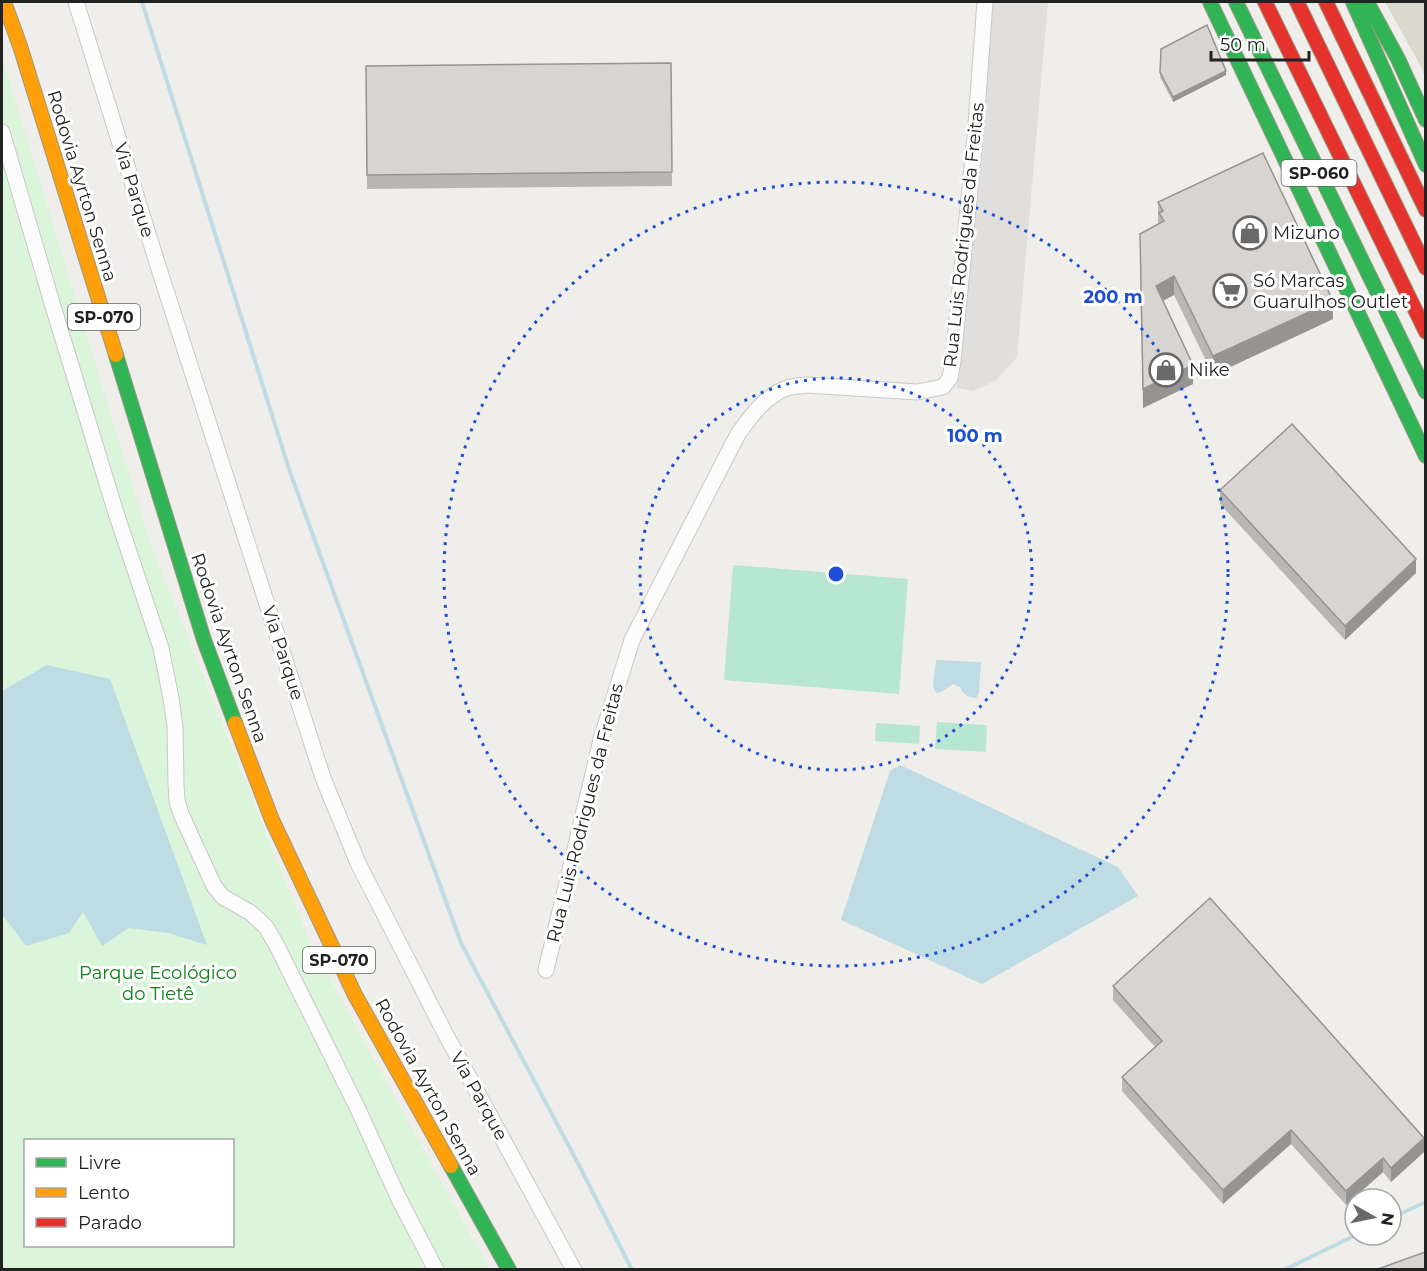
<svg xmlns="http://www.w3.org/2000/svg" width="1427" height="1271" viewBox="0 0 1427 1271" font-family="Montserrat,sans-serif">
<rect width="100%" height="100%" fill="#f0eeeb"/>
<polygon fill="#d9d9cd" points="1385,2 1425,2 1425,77 1420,65"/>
<path fill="#daf5da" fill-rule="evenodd" d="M 2,57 L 150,543 L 310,943 L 489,1269 L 2,1269 ZM 26,1140 L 232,1140 L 232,1246 L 26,1246 Z"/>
<g fill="#b7e6d2">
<polygon points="733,565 908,579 899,694 724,680"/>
<polygon points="937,722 987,725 986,752 935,749"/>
<polygon points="876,723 920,726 919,744 875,741"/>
</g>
<polygon fill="#e0dfde" points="992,2 1048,2 1017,358 995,381 973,391 957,388"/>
<g fill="#bfdbe3">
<path d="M 936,660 L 981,662 L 979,693 L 976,698 C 968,698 963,694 960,687 L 953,684 L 941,692 L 936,693 L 933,686 Z"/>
<polygon points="47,665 110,679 207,945 168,933 129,928 102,946 83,912 69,933 26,946 2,914 2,691"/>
<polygon points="900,765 1118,867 1138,896 982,984 841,920 890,771"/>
</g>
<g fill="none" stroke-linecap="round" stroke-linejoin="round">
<g stroke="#bfdbe3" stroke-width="4">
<polyline points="142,2 290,472 461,943 581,1169 632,1270"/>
<polyline points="1391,1218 1426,1202"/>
<polyline points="1284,1270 1356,1235"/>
</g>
<defs>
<g id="street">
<polyline points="76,2 159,269 323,778 358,863 446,1035 574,1270"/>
<polyline points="2,132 52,303 116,513 161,648 171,698 175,727 176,783 177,801 181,814 214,886 223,897 251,913 266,927 277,946 358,1109 398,1197 436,1270"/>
<path d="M 546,970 L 602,736 L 632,640 L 738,434 C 751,416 765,396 787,388 C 793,386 800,386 807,385 L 917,392 L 943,387 L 950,378 L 953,361 L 975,137 L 985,2"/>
</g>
<g id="fast">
<polyline points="1210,2 1426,456"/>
<polyline points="1236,2 1426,392"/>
<polyline points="1353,2 1426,165"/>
<polyline points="1367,2 1398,59 1426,120"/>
<polyline points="116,355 204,640 235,723"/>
<polyline points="451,1166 509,1270"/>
</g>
<g id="slow">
<polyline points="4,2 20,46 116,355"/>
<polyline points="235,723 272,820 355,995 451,1166"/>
</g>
<g id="jam">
<polyline points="1265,2 1426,332"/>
<polyline points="1297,2 1426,268"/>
<polyline points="1326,2 1426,210"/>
</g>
</defs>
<use href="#street" stroke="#c9c8c7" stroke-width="17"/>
<use href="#fast" stroke="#999a82" stroke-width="16"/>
<use href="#slow" stroke="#999a82" stroke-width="16"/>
<use href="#jam" stroke="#999a82" stroke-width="16"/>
<use href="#street" stroke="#fdfcfc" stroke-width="15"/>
<use href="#fast" stroke="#30b455" stroke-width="14"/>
<use href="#slow" stroke="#ff9f0a" stroke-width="14"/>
<use href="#jam" stroke="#e5322d" stroke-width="14"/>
</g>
<g fill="#b9b6b5">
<polygon points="1161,49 1226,75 1173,102 1160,77"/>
<polygon points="671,63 672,186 367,189 366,66"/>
<polygon points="1158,202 1333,319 1213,375 1174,295 1163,301 1193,384 1143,408 1140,252 1159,224 1158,221"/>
<polygon points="1220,490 1416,573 1345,640 1220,504"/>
<polygon points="1113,986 1424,1152 1391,1182 1383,1172 1346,1205 1291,1144 1223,1204 1122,1091 1122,1077 1155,1047 1113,1000"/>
</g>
<g fill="#969493">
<polygon points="1226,71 1226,75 1173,102 1173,97"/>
<polygon points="1174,276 1174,295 1156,304 1156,286"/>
<polygon points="1333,301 1333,319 1213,375 1213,356"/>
<polygon points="1193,365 1193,384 1143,408 1143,389"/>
<polygon points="1416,559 1416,573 1345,640 1345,626"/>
<polygon points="1291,1130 1291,1144 1223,1204 1223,1190"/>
<polygon points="1424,1138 1424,1152 1391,1182 1391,1168"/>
<polygon points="1383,1158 1383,1172 1346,1205 1346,1191"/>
</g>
<g fill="#d7d4d2" stroke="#969493" stroke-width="1.5">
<polygon points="1207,25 1226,71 1173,97 1160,72 1161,49"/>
<polygon points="671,63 672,172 367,175 366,66"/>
<polygon points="1263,153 1333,301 1213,356 1174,276 1156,286 1193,365 1143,389 1140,234 1164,221 1159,213 1163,211 1158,202"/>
<polygon points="1292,424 1416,559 1345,626 1220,490"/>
<polygon points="1210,898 1424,1138 1391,1168 1383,1158 1346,1191 1291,1130 1223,1190 1122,1077 1162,1041 1113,986"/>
<polygon points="1425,1252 1425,1269 1378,1269"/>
</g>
<g fill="none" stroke="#1d4ed8" stroke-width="3" stroke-dasharray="3 6">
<circle cx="836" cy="574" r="196"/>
<circle cx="836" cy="574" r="392"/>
</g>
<defs>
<symbol id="shop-ring" viewBox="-11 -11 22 22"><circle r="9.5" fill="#fff" stroke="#6a6968" stroke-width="1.5"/><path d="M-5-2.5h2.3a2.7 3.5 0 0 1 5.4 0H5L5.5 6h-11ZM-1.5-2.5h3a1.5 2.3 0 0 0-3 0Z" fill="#6a6968"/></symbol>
<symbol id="supermarket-ring" viewBox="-11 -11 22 22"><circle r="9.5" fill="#fff" stroke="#6a6968" stroke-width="1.5"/><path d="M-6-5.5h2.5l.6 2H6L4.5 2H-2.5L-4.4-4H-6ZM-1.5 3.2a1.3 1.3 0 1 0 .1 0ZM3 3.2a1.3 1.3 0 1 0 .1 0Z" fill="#6a6968"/></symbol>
</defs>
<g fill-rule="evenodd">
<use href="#shop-ring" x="1231" y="214" width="38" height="38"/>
<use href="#supermarket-ring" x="1211" y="272" width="38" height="38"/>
<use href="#shop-ring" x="1147" y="351" width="38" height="38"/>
</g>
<g text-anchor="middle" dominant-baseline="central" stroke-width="6" stroke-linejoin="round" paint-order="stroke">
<g fill="#fff" stroke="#646464" stroke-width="1.5">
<rect x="1281.5" y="160" width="75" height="26" rx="4.5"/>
<rect x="68" y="304" width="72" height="26" rx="4.5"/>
<rect x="303" y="947" width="72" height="26" rx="4.5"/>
</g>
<g font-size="16" font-weight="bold" fill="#222">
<text x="1319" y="173">SP-060</text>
<text x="104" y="317">SP-070</text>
<text x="339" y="960">SP-070</text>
</g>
<g font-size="18" fill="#222" stroke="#fff">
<text transform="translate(82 186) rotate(73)">Rodovia Ayrton Senna</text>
<text transform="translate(134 190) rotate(73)">Via Parque</text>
<text transform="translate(964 235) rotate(-84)">Rua Luis Rodrigues da Freitas</text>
<text transform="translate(229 648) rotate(71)">Rodovia Ayrton Senna</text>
<text transform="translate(283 653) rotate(72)">Via Parque</text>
<text transform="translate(585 813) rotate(-76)">Rua Luis Rodrigues da Freitas</text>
<text transform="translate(428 1087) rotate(61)">Rodovia Ayrton Senna</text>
<text transform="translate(479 1096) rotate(61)">Via Parque</text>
</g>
<g font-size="18" fill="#222" stroke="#fff" text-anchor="start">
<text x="1273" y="233">Mizuno</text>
<text x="1253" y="281">Só Marcas<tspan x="1253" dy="21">Guarulhos Outlet</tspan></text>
<text x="1189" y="370">Nike</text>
</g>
<g font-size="18" fill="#0c8416" stroke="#fff">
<text x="158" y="973">Parque Ecológico<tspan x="158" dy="21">do Tietê</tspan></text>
</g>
</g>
<circle cx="836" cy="574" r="9" fill="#1d4ed8" stroke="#fff" stroke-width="3"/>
<g font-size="18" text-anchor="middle" font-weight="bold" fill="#1d4ed8" stroke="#fff" stroke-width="6" stroke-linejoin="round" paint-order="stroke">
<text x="1113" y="303">200 m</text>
<text x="975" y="442">100 m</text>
</g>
<rect width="1427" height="1271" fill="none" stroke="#222222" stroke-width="6"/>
<rect x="24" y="1139" width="210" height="108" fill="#ffffff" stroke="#a7a7a7" stroke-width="1.5"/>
<rect x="36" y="1158" width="30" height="9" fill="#30b455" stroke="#a7a7a7" stroke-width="1.5"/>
<text x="78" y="1169" font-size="18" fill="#222222">Livre</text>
<rect x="36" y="1188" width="30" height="9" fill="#ff9f0a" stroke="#a7a7a7" stroke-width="1.5"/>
<text x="78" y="1199" font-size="18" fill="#222222">Lento</text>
<rect x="36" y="1218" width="30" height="9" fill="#e5322d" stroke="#a7a7a7" stroke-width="1.5"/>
<text x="78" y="1229" font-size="18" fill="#222222">Parado</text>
<g transform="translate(1373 1217) rotate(99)"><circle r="28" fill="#ffffff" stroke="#a7a7a7" stroke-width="1.5"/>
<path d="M0-4.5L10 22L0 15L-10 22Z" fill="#6a6968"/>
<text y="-9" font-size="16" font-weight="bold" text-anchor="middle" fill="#222222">N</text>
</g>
<path d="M1211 51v9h98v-9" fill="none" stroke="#222222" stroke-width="3"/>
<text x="1220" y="51" font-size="18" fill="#222222" stroke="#ffffff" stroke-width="4.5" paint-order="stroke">50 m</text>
</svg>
